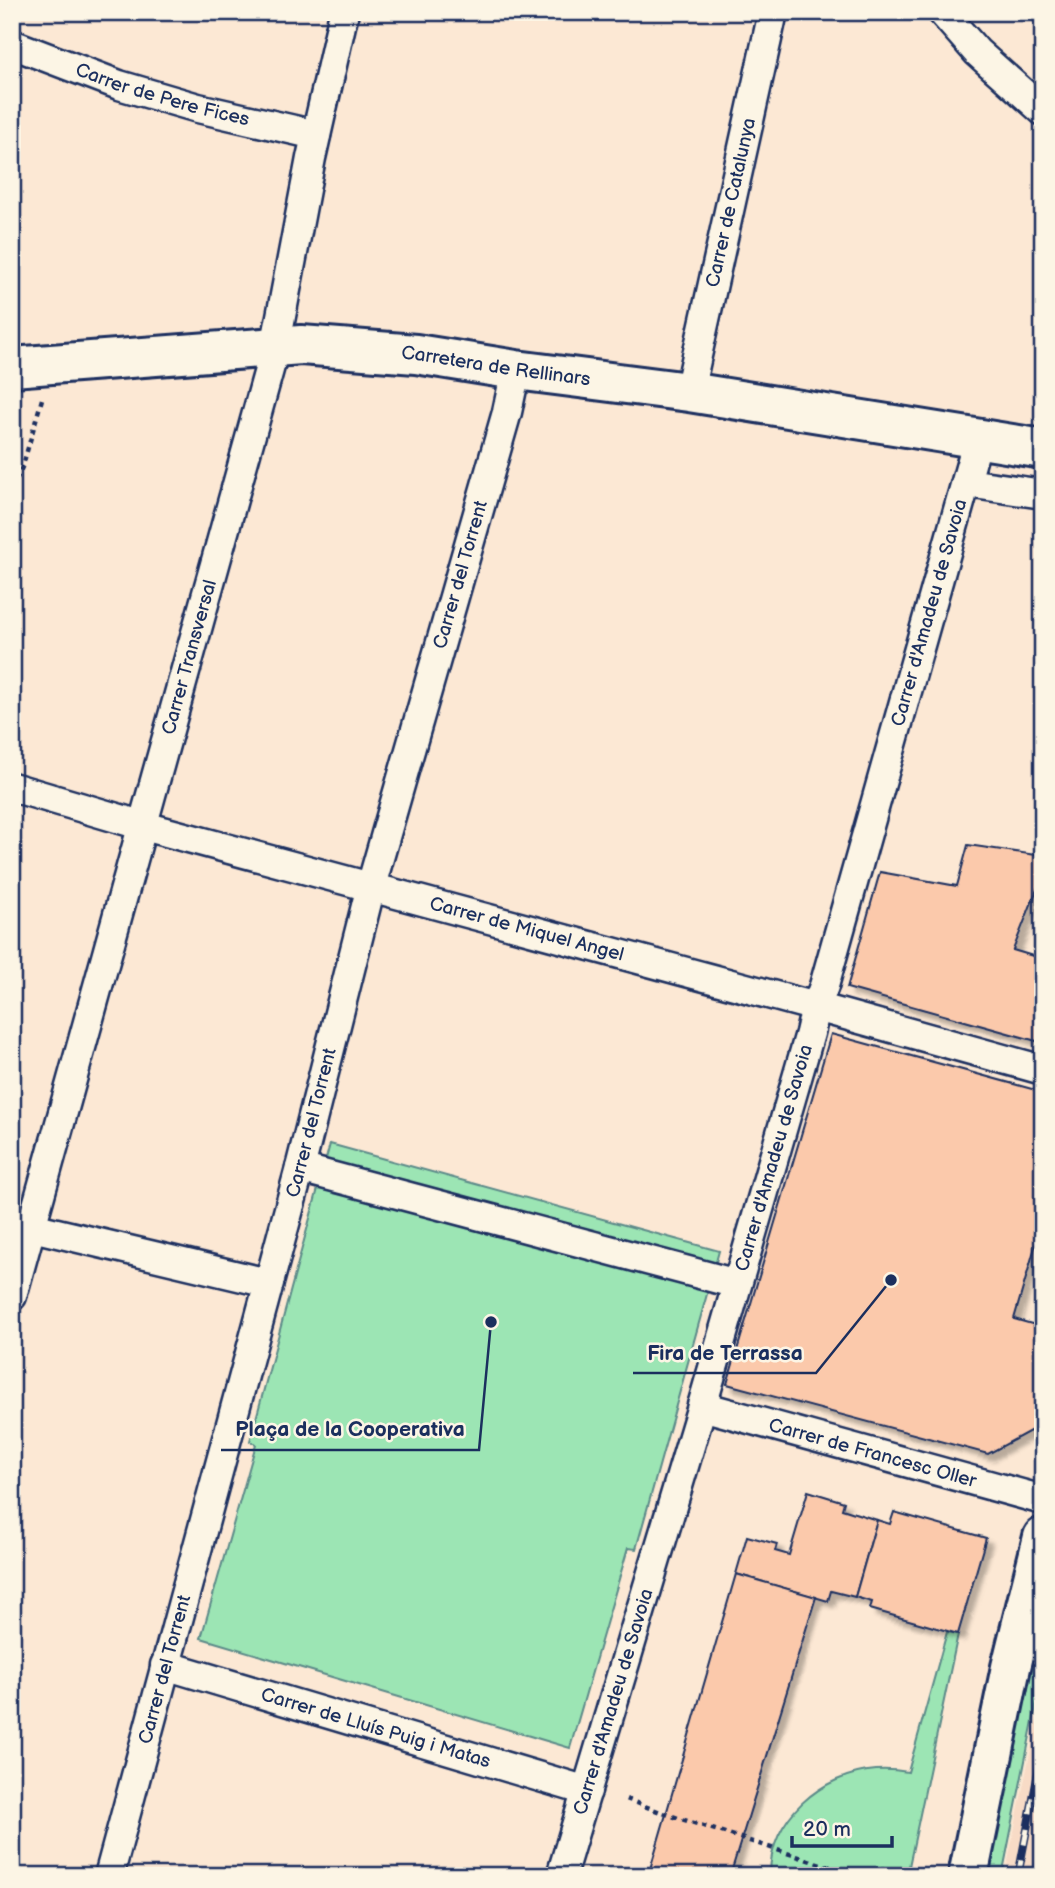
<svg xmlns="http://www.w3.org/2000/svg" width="1055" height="1888" viewBox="0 0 1055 1888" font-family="'Balsamiq Sans',sans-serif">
<defs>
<filter id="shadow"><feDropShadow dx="6" dy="6" stdDeviation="2" flood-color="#0004"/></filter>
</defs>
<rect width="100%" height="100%" fill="#fce8d4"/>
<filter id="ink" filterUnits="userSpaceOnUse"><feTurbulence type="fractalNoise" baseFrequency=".0143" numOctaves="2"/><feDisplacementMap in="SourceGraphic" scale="14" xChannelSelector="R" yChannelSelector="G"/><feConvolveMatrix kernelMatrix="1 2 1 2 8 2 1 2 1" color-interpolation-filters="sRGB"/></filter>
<g filter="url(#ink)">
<polygon fill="#f8dbc6" points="1043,1691 1043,1876 1005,1876 1010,1851"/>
<g fill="#9ce5b4" stroke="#5c8a89" stroke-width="2">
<polygon points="330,1144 719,1251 636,1549 628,1548 570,1748 201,1638 256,1444 250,1441"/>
<polygon points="1043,1594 1043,1671 1002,1876 984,1876"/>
<path d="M 947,1632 L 958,1634 L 907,1876 L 883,1867 L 881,1876 L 770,1876 C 769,1819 821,1774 876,1770 C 887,1769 897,1770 908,1772 Z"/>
</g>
<g fill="#fbc9ab" stroke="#1b2f5e" stroke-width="2" filter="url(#shadow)">
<polygon points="968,845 1043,856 1043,874 1013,950 1043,959 1043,1035 1040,1042 847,988 880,872 957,886"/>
<polygon points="831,1034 1043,1092 1043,1241 1037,1240 1014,1319 1043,1327 1043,1398 1032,1430 988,1454 727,1384"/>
<polygon points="808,1491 844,1502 842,1509 877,1520 855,1597 831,1591 828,1601 736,1574 747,1536 777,1544 775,1551 789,1555"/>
<polygon points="894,1512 986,1538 958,1634 870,1609 872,1602 855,1597 877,1520 890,1524"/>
<polygon points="736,1574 816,1597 730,1876 648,1876"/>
</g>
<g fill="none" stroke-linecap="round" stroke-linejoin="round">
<defs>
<g id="street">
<polyline points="942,12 977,52 1043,111"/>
<path id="s1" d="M 12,44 L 119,85 L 198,108 L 316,135"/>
<path id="s2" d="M 689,392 L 773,12"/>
<polyline points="967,483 1043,494"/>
<path id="s3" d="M 12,787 L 144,826 L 831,1011 L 1043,1070"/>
<polyline points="300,1168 737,1284"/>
<polyline points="15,1223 268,1283"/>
<path id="s4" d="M 12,1296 L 275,348 L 311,158 L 344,12"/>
<path id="s5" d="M 702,1406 L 1043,1500"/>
<path id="s6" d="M 165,1665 L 587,1791"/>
<path id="s7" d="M 109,1876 L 300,1168 L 371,886 L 507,412 L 516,370"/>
<path id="s8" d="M 561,1876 L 702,1406 L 810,1033 L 816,1007 L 824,986 L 978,439"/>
</g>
<g id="secondary">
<path id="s9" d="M 12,367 L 301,345 L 416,354 L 516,370 L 689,392 L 1043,449"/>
<polyline points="968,1876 1011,1667 1043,1537"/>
</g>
</defs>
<use href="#street" stroke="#1b2f5e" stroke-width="33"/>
<use href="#secondary" stroke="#1b2f5e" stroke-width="44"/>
<g stroke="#1b2f5e" stroke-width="4.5" stroke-dasharray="5 5" stroke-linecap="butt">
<polyline points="12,489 23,465 42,399"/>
<polyline points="626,1799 666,1814 858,1876"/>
</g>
<use href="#street" stroke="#fcf5e5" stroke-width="28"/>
<use href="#secondary" stroke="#fcf5e5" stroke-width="38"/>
<defs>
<g id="rail">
<polyline points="1018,1876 1043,1747"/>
<polyline points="1037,1876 1043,1847"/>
</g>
</defs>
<use href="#rail" stroke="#1b2f5e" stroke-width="8"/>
<use href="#rail" stroke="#fcf5e5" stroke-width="5" stroke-dasharray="16" stroke-linecap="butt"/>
</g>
</g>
<g text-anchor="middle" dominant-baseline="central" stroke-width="5" stroke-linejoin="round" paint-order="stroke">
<g font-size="19" fill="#1b2f5e" stroke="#fcf5e5">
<text stroke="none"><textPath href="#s1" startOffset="159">Carrer de Pere Fices</textPath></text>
<text stroke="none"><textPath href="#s2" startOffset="194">Carrer de Catalunya</textPath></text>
<text stroke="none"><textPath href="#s9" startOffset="486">Carretera de Rellinars</textPath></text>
<text stroke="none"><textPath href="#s7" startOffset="1348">Carrer del Torrent</textPath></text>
<text stroke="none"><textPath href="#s8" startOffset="1316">Carrer d'Amadeu de Savoia</textPath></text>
<text stroke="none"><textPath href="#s4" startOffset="663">Carrer Transversal</textPath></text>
<text stroke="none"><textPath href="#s3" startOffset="534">Carrer de Miquel Angel</textPath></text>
<text stroke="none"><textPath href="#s7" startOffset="780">Carrer del Torrent</textPath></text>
<text stroke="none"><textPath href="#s8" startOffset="749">Carrer d'Amadeu de Savoia</textPath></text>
<text stroke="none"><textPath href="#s5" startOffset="177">Carrer de Francesc Oller</textPath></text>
<text stroke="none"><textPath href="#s7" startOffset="214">Carrer del Torrent</textPath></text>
<text stroke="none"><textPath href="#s8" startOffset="182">Carrer d'Amadeu de Savoia</textPath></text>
<text stroke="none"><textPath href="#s6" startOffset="220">Carrer de Lluís Puig i Matas</textPath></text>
</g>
</g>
<path fill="none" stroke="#1b2f5e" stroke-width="2.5" d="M891 1280L816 1373H633M491 1322L479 1450H221"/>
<g fill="#1b2f5e" stroke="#fcf5e5" stroke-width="2.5">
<circle cx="891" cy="1280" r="7"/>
<circle cx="491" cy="1322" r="7"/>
</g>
<g font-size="21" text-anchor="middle" font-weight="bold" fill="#1b2f5e" stroke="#fcf5e5" stroke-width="5" stroke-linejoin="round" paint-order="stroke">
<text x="725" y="1360">Fira de Terrassa</text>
<text x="350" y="1436">Plaça de la Cooperativa</text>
</g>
<rect width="1055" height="1888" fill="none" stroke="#fcf5e5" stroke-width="42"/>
<rect x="21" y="21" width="1013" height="1846" fill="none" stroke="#1b2f5e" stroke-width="2.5" filter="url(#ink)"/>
<path d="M792 1836v10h100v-10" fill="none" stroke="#1b2f5e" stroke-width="3.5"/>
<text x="803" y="1836" font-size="21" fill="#1b2f5e" stroke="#fcf5e5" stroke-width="5" paint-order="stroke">20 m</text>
</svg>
